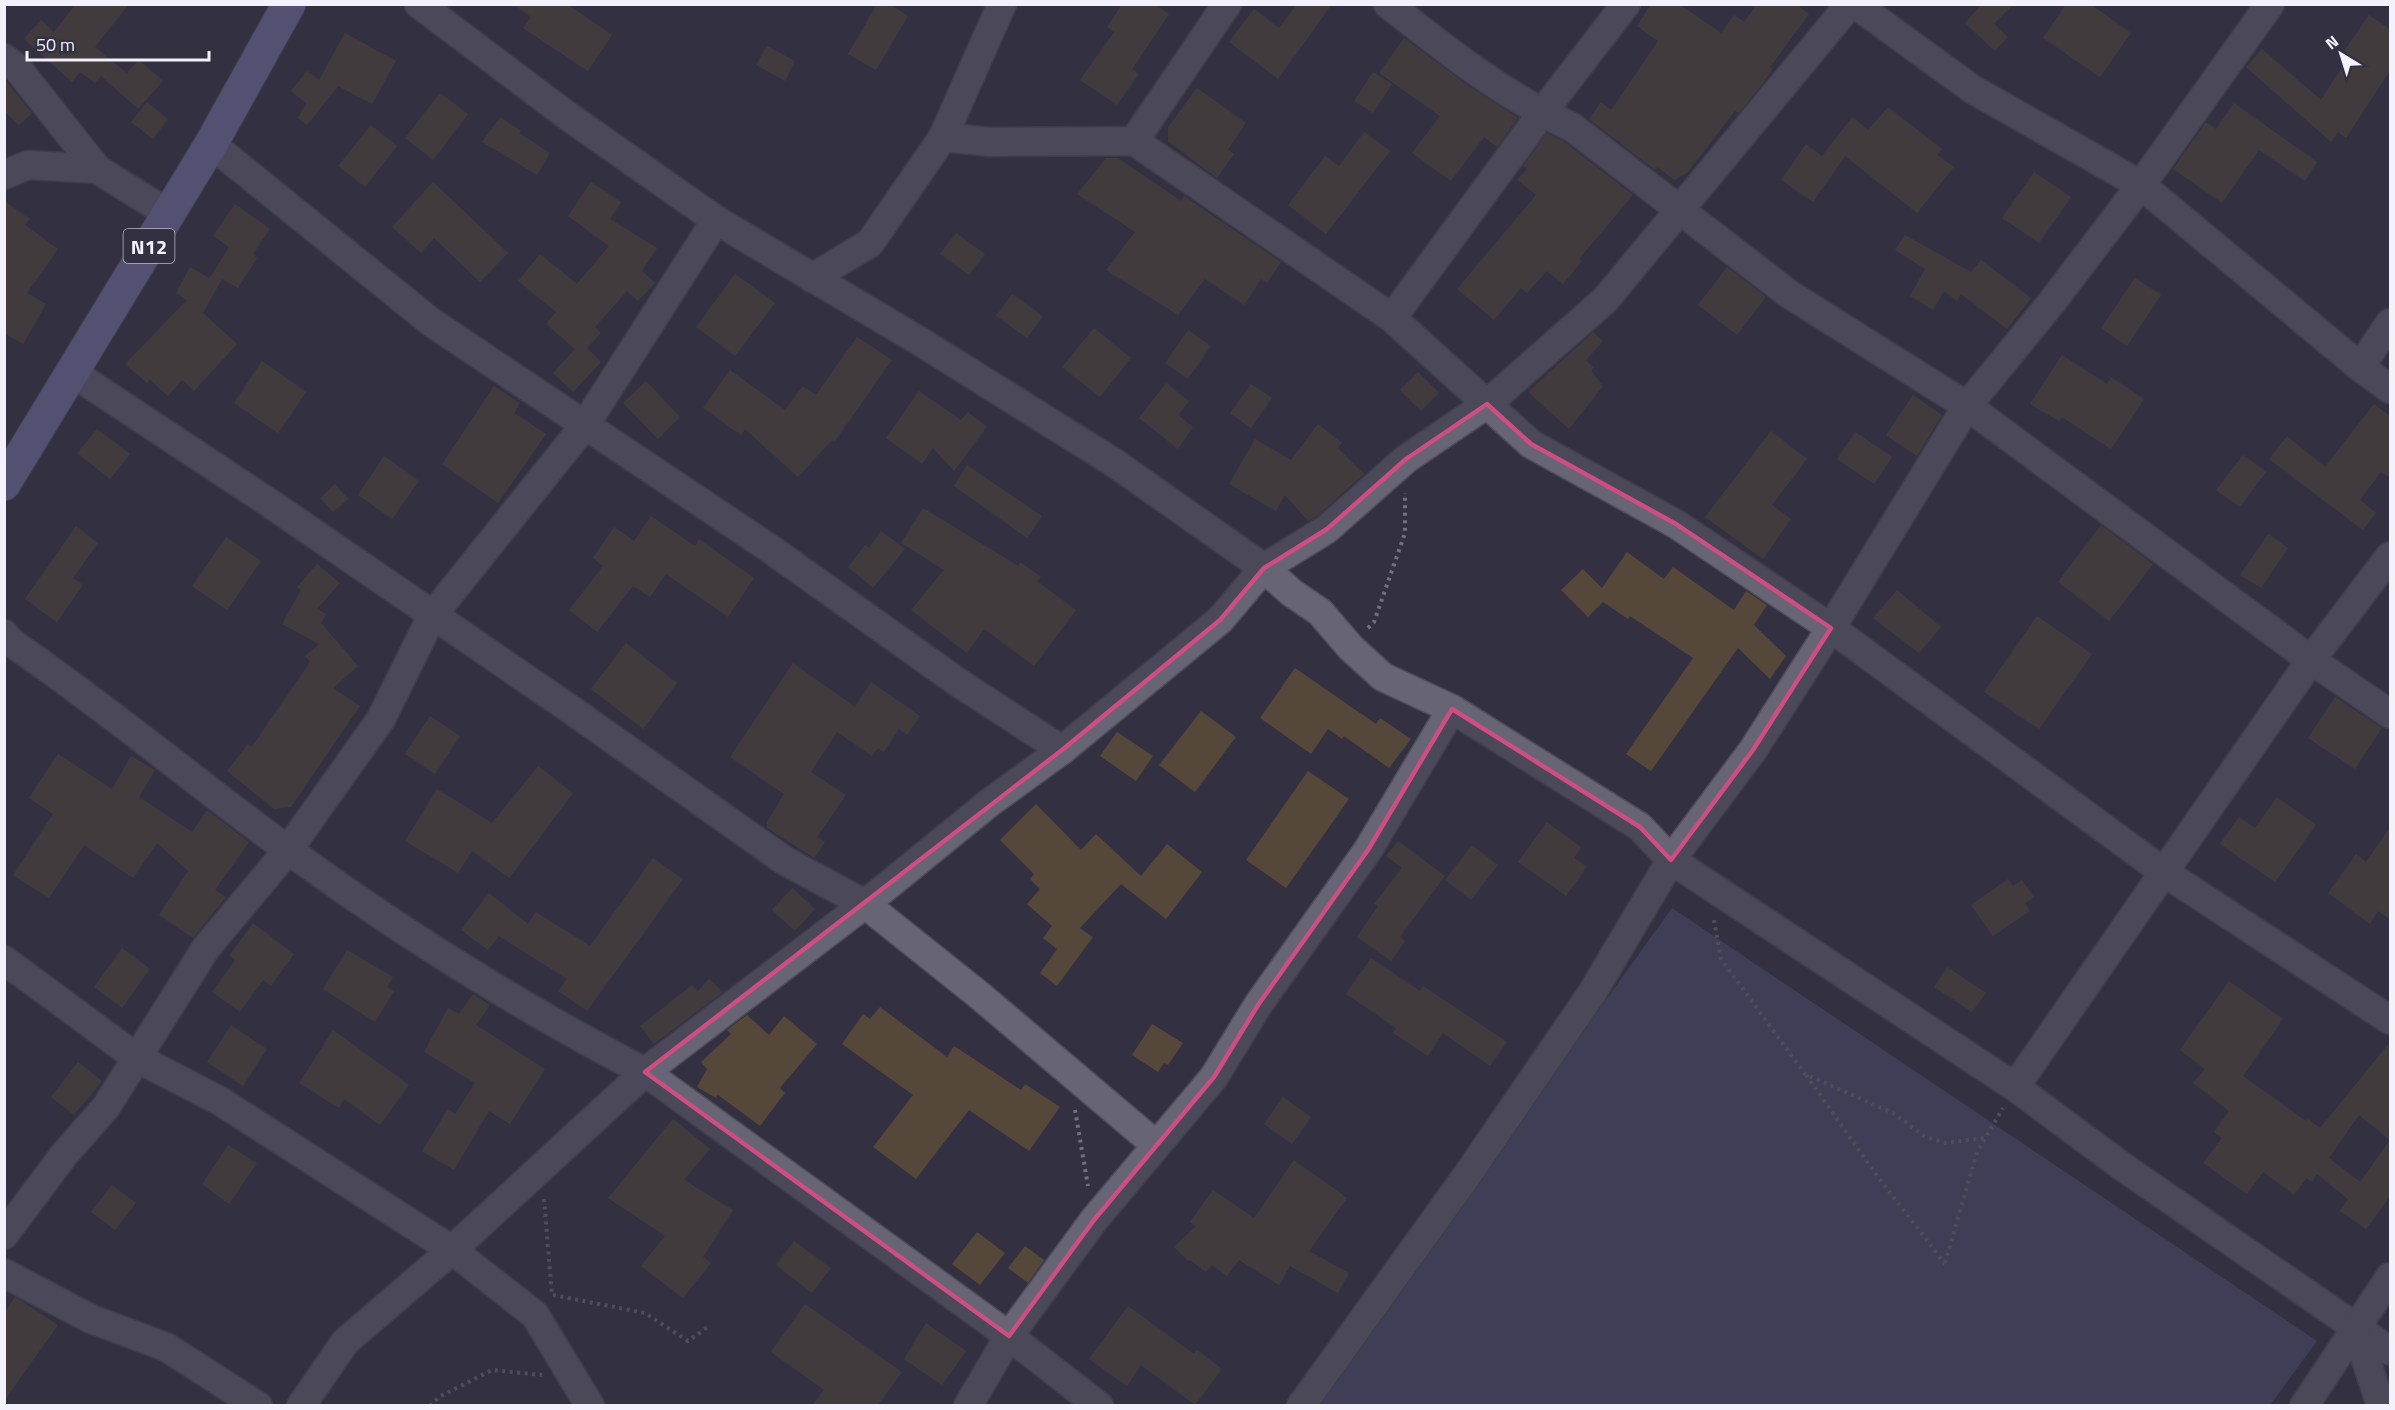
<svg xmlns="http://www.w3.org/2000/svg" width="2395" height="1410" viewBox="0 0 2395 1410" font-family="'Titillium Web',sans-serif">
<rect width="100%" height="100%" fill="#333141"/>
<polygon fill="#504c70" points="1672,908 2317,1341 2270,1405 1314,1406"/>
<g fill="#55483b" fill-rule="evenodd">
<polygon points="76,4 129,4 95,47 127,73 139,60 163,81 138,109 101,76 95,83 80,72 72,82 24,39 41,20 54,32"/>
<polygon points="513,4 567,4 612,35 588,71 523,28 531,17"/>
<polygon points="877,4 889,4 908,16 876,70 848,54"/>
<polygon points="1122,4 1155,4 1169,14 1132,69 1139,74 1117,105 1080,80 1114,32 1107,27"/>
<polygon points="1297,4 1332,4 1278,79 1229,42 1254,9 1279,28"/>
<polygon points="1651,4 1679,4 1721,33 1734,15 1744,22 1757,4 1796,4 1809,14 1770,67 1773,68 1763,83 1739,113 1735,111 1687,173 1674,180 1658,167 1655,170 1589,119 1601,102 1611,110 1658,41 1637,26"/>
<polygon points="1982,4 2014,4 1994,24 2008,37 1995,51 1965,23"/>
<polygon points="2066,4 2090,4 2131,33 2100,77 2043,38"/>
<polygon points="2369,15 2391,30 2391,69 2346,138 2338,132 2331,142 2246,67 2262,49 2321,100 2350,55 2344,51"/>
<polygon points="345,33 396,61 372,104 338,86 307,125 298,118 306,103 291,91 307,71 319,80"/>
<polygon points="1404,38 1467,85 1518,118 1497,147 1484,137 1451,181 1412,153 1440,116 1379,73"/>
<polygon points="767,46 795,61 785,81 756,65"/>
<polygon points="1373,72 1392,84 1373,113 1354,101"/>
<polygon points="4,79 32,113 19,125 4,111"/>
<polygon points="1197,88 1246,123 1228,149 1234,154 1217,178 1168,141 1168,127"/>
<polygon points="440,93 468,114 433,160 405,138"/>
<polygon points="147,102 168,119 153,139 131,122"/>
<polygon points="2234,103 2317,162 2305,181 2259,150 2222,203 2173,169 2206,122 2216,129"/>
<polygon points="1888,107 1942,149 1937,155 1954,167 1917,213 1845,156 1813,202 1781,180 1806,144 1822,156 1852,117 1868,130"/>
<polygon points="500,117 521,131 519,133 550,153 537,175 482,142"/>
<polygon points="371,125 397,146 365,187 338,166"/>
<polygon points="1364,132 1390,151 1326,234 1288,205 1325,156 1339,166"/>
<polygon points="1547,133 1563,141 1633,195 1579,259 1582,261 1563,284 1547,271 1527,293 1521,288 1494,320 1457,289 1536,195 1517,180 1527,169 1523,166"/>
<polygon points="1106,158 1118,158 1181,201 1184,196 1281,262 1267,283 1261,279 1244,305 1205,279 1178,315 1106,270 1135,232 1077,194"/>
<polygon points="2034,172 2071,197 2039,243 2002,218"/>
<polygon points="433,182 508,253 480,282 434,238 421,253 392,227"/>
<polygon points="591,182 621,202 610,219 657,248 642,271 655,283 638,301 627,291 595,327 601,333 587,348 601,362 573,392 553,373 575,349 546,324 556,312 518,281 540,254 577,284 609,246 568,216"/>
<polygon points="4,201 30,219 25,225 58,249 27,293 46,304 23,344 4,333"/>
<polygon points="235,204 270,229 253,254 257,258 238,288 222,279 203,313 237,344 194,391 182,380 168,396 150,380 147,383 125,364 187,300 176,293 190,267 209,278 213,273 229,247 213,236"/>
<polygon points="956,233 985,254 969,275 940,254"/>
<polygon points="1905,235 1971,272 1981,260 2031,298 2007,329 1961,294 1957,301 1944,291 1933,310 1910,296 1925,269 1895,250"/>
<polygon points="1727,267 1766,297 1737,335 1698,305"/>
<polygon points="735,274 775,303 735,356 696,327"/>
<polygon points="2135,278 2161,295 2127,346 2101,328"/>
<polygon points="1012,294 1043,316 1027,338 996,316"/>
<polygon points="1094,328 1131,358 1100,397 1062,367"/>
<polygon points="1188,330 1211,346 1188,379 1165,363"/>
<polygon points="1593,332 1603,341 1586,360 1594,368 1591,371 1603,386 1569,429 1528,392"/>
<polygon points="857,337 892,360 835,441 832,440 798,477 745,429 741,435 703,408 730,370 785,410 803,386 816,395"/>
<polygon points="2062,355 2107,384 2111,377 2144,399 2111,449 2062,417 2059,421 2030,404"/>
<polygon points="262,361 306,392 278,433 234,403"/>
<polygon points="1418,372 1439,393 1421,411 1400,390"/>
<polygon points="646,381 680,417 658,439 623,403"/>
<polygon points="1166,383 1189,401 1178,415 1193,427 1178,449 1139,418"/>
<polygon points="1251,384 1272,398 1251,428 1230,413"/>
<polygon points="494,386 520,403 514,413 546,434 498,503 442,464"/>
<polygon points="919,391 961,420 968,412 987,427 954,471 933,448 922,464 886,438"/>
<polygon points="1913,395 1942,415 1917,456 1886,435"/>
<polygon points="2374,404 2391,417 2391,478 2381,472 2360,500 2376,513 2363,530 2269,459 2287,436 2325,467"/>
<polygon points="1318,424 1342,443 1338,448 1364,474 1317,516 1308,521 1285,495 1276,511 1229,484 1255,439 1291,460"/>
<polygon points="97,429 130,454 110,479 77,453"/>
<polygon points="1771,431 1807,459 1772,505 1791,519 1763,559 1705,517"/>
<polygon points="1855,432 1892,457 1874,484 1837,459"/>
<polygon points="2243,455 2266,472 2240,507 2216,490"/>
<polygon points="384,456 419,481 392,519 358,495"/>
<polygon points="967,465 1042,516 1027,538 954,486"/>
<polygon points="335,484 348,499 333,512 320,498"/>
<polygon points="923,508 1018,566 1020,562 1041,577 1037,581 1076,610 1034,666 984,629 967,653 911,610 944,570 901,543"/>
<polygon points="651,516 695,546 699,539 754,578 728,617 666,574 650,597 633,586 597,632 569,610 603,566 593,558 614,527 634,541"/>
<polygon points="2101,525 2153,564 2109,621 2058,582"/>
<polygon points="76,526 98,543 73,578 83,585 57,622 25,599"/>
<polygon points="881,531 905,549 873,588 848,567 865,545 869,548"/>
<polygon points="2268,534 2288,548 2261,588 2240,575"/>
<polygon points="226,537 261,561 227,610 192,586"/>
<polygon points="1627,552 1664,579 1673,567 1734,610 1746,591 1767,605 1754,625 1786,656 1770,679 1738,648 1651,771 1626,754 1693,658 1630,616 1628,619 1603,602 1588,617 1561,590 1583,569 1602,588"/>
<polygon points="317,564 340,583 317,609 326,614 321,623 358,666 333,688 360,706 291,807 274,809 227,771 248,744 252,747 310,662 305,656 319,644 282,624 301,590 297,587"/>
<polygon points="1897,590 1941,627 1919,653 1873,618"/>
<polygon points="2037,616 2092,654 2039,729 1984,692"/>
<polygon points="626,643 677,683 643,729 591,689"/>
<polygon points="793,663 855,707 871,682 920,716 907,735 899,729 884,752 878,748 872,756 837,732 811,772 846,795 817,837 825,842 814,858 767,828 767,822 784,794 730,757"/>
<polygon points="1295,668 1376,724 1380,718 1411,739 1389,768 1344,736 1342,739 1328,729 1311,754 1260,718"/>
<polygon points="2335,697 2382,728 2355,769 2308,738"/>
<polygon points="1201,711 1236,737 1195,792 1159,765"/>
<polygon points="430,716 460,736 435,774 405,754"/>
<polygon points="1117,732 1153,756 1136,781 1100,756"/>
<polygon points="58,754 112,789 131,756 155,770 139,797 192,832 207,810 249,842 215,890 226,897 193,938 159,915 188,871 157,843 133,878 84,845 49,898 13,875 53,814 29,798"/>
<polygon points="538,766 573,793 509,878 472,851 458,873 405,841 437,789 492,823"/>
<polygon points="1308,771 1349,799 1286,888 1246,860"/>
<polygon points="2277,797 2316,825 2275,882 2220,844 2239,817 2255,828"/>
<polygon points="1036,804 1081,850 1096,834 1141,876 1167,844 1202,872 1166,919 1121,884 1080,928 1093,937 1057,986 1040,973 1057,949 1043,938 1052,926 1027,904 1040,889 1030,879 1034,874 1000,840"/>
<polygon points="1547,822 1581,847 1574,858 1587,867 1566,896 1518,862"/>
<polygon points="2391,826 2391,920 2378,911 2370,924 2328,893 2356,854 2366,862"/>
<polygon points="1398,841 1445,876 1400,937 1405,941 1391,961 1357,937 1378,906 1374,904 1402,868 1386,856"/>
<polygon points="1472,845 1498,865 1471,900 1445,880"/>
<polygon points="653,858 683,879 587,1011 558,991 567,979 499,936 488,950 461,930 489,893 528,924 536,912 590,946"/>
<polygon points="2008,879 2013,886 2022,880 2034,897 2025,903 2030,911 1993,936 1971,905"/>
<polygon points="792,888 815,909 795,931 772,910"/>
<polygon points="253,923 294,954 271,986 263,980 240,1012 212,992 235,960 229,956"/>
<polygon points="122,948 150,969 122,1008 94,987"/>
<polygon points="347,950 393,977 387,987 394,991 375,1022 323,989"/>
<polygon points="1371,958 1420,991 1423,986 1507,1042 1490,1066 1443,1033 1428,1056 1393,1033 1396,1028 1346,994"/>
<polygon points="1947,967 1986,993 1972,1012 1934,987"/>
<polygon points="709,979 723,992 654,1044 640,1026 692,985 698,991"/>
<path d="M 2229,981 L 2283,1019 L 2243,1076 L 2306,1121 L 2308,1119 L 2320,1128 L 2391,1041 L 2391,1195 L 2366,1229 L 2340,1211 L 2348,1199 L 2317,1174 L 2312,1182 L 2307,1178 L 2294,1195 L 2263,1172 L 2247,1194 L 2203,1163 L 2222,1138 L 2214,1132 L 2229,1111 L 2193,1083 L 2205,1069 L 2180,1050 ZM 2359,1115 L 2390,1140 L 2360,1182 L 2329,1158 Z"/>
<polygon points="473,994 490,1005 476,1025 545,1069 510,1124 489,1111 454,1170 422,1151 448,1109 455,1114 475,1083 424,1052 448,1008 459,1014"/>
<polygon points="880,1007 947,1057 954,1046 1021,1090 1025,1084 1060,1107 1029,1151 969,1110 916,1179 873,1147 913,1095 842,1044 863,1014 870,1019"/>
<polygon points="747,1015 769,1035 784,1016 817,1044 780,1088 785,1093 760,1126 718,1095 716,1098 697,1087 707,1069 701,1062 731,1034 727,1030"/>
<polygon points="1152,1024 1183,1043 1168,1065 1164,1063 1158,1072 1132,1055"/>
<polygon points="231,1025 267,1049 243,1086 207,1062"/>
<polygon points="333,1030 409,1085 380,1125 344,1099 339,1108 299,1083"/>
<polygon points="78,1062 102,1081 74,1115 51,1097"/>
<polygon points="1283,1097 1311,1117 1292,1144 1264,1124"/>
<polygon points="673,1119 710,1149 684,1180 733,1210 703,1257 711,1263 683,1298 641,1266 665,1236 608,1198"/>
<polygon points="228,1145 257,1163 229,1204 202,1184"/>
<polygon points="1294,1160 1347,1198 1309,1251 1349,1273 1338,1293 1290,1266 1279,1285 1239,1260 1227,1276 1212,1265 1206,1272 1190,1260 1188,1261 1174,1247 1196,1226 1190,1222 1213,1190 1254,1218"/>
<polygon points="112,1185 136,1203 115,1230 91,1212"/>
<polygon points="977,1232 1005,1253 980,1285 952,1264"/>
<polygon points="794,1241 831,1268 812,1293 776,1265"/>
<polygon points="1025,1246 1044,1260 1028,1283 1008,1268"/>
<polygon points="15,1297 58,1325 4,1401 4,1313"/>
<polygon points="805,1304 902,1372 877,1406 812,1406 824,1390 771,1352"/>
<polygon points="1128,1306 1194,1354 1197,1350 1222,1369 1195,1405 1141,1365 1127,1386 1089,1359"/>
<polygon points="926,1323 966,1351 942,1385 904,1359"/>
</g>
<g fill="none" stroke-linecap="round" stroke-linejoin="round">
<defs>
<g id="minor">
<polyline points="419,4 565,114 716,220 921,342 1113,462 1264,568 1292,593 1320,612 1351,648 1383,677 1452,709 1640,827 1671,860 2015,1087 2123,1167 2390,1351"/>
<path d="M 1388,4 C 1446,50 1505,97 1572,127 L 1789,294 L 1967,406 L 2311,660 L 2390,714"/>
<polyline points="1855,4 1972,89 2141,185 2360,367 2390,389"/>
<polyline points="4,58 18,69 97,169 169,214"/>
<polyline points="943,137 989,142 1134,141 1392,318 1531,444 1676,524 1831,628 2165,873 2390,1020"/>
<polyline points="1134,141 1227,4"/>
<polyline points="211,144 431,322 769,548 959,683 1062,750"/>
<polyline points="4,175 28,165 97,169"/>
<polyline points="812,278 870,243 943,137 1002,4"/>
<polyline points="1392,318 1542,113 1626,4"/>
<polyline points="2360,367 2390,323"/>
<polyline points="73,373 274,506 573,711 785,861 865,904 979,995 1156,1145"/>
<path d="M 4,634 L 12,643 C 107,708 195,782 288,850 C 399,931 522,1008 645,1072 L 1009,1336 L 968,1406"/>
<polyline points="4,960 137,1058 220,1101 452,1250 535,1315 590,1406"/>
<polyline points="2015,1087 2311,660 2390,556"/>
<polyline points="4,1235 63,1156 106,1107 206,948 288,850 381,719 432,616 585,425 716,220"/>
<polyline points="4,1273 91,1319 166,1347 258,1406"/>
<polyline points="2355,1326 2381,1406"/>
<polyline points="301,1406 345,1342 452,1250 645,1072 865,904 989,803 1062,750 1220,620 1264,568 1327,529 1406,459 1487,404 1605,300 1850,4"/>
<polyline points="1099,1406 1009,1336 1094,1220 1214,1077 1258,1005 1368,850 1452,709"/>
<polyline points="1301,1406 1468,1174 1592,993 1671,860 1753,750 1831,628 1967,406 2052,302 2141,185 2270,4"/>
<polyline points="2304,1406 2390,1277"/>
</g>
<polyline id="primary" points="4,484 211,144 289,4"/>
</defs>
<use href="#minor" stroke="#4f4d5a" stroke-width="31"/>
<use href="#primary" stroke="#4f4d5a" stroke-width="35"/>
<g stroke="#71707e" stroke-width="4" stroke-dasharray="3 4.5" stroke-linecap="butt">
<polyline points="1368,628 1374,622 1405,533 1405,493"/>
<polyline points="1714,920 1721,959 1805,1074 1893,1113 1924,1136 1946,1143 1985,1138"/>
<polyline points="1806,1075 1875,1173 1945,1264"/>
<polyline points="1075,1110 1088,1186"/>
<polyline points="544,1199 552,1296"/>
<polyline points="1945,1263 1977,1152 2003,1108"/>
<polyline points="553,1295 645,1313 688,1341 709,1326"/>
<polyline points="430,1406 439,1397 492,1370 542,1375"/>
</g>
<use href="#minor" stroke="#666475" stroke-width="28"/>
<use href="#primary" stroke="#7d75ad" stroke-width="33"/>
</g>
<path d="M0 0H2395V1410H0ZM 1487,404 L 1531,444 L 1676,524 L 1831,628 L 1753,750 L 1671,860 L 1640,827 L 1452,709 L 1368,850 L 1258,1005 L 1214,1077 L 1094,1220 L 1009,1336 L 645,1072 L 1062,750 L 1220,620 L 1264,568 L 1327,529 L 1406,459 Z" fill="#333141" fill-opacity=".55" fill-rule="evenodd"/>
<path fill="none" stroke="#ce4e83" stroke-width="4.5" stroke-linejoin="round" d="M 1487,404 L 1531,444 L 1676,524 L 1831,628 L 1753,750 L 1671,860 L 1640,827 L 1452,709 L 1368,850 L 1258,1005 L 1214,1077 L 1094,1220 L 1009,1336 L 645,1072 L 1062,750 L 1220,620 L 1264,568 L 1327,529 L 1406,459 Z"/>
<g text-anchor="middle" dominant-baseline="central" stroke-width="4.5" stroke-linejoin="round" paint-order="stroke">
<rect fill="#333141" stroke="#b9b8c4" stroke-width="1.5" x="123.5" y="229" width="51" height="34" rx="4.5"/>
<g font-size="20" font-weight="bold" fill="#f3f2fc">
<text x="149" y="246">N12</text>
</g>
</g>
<rect width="2395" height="1410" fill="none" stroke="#f3f2fc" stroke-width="12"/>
<g transform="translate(2341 54) rotate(322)" stroke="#333141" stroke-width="4.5" paint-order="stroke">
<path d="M0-4.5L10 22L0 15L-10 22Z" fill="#f3f2fc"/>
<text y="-9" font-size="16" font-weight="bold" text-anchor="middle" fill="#f3f2fc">N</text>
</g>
<path d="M27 51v9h182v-9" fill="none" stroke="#f3f2fc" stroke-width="3"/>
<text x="36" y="51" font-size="18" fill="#f3f2fc" stroke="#333141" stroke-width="4.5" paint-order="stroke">50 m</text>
</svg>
